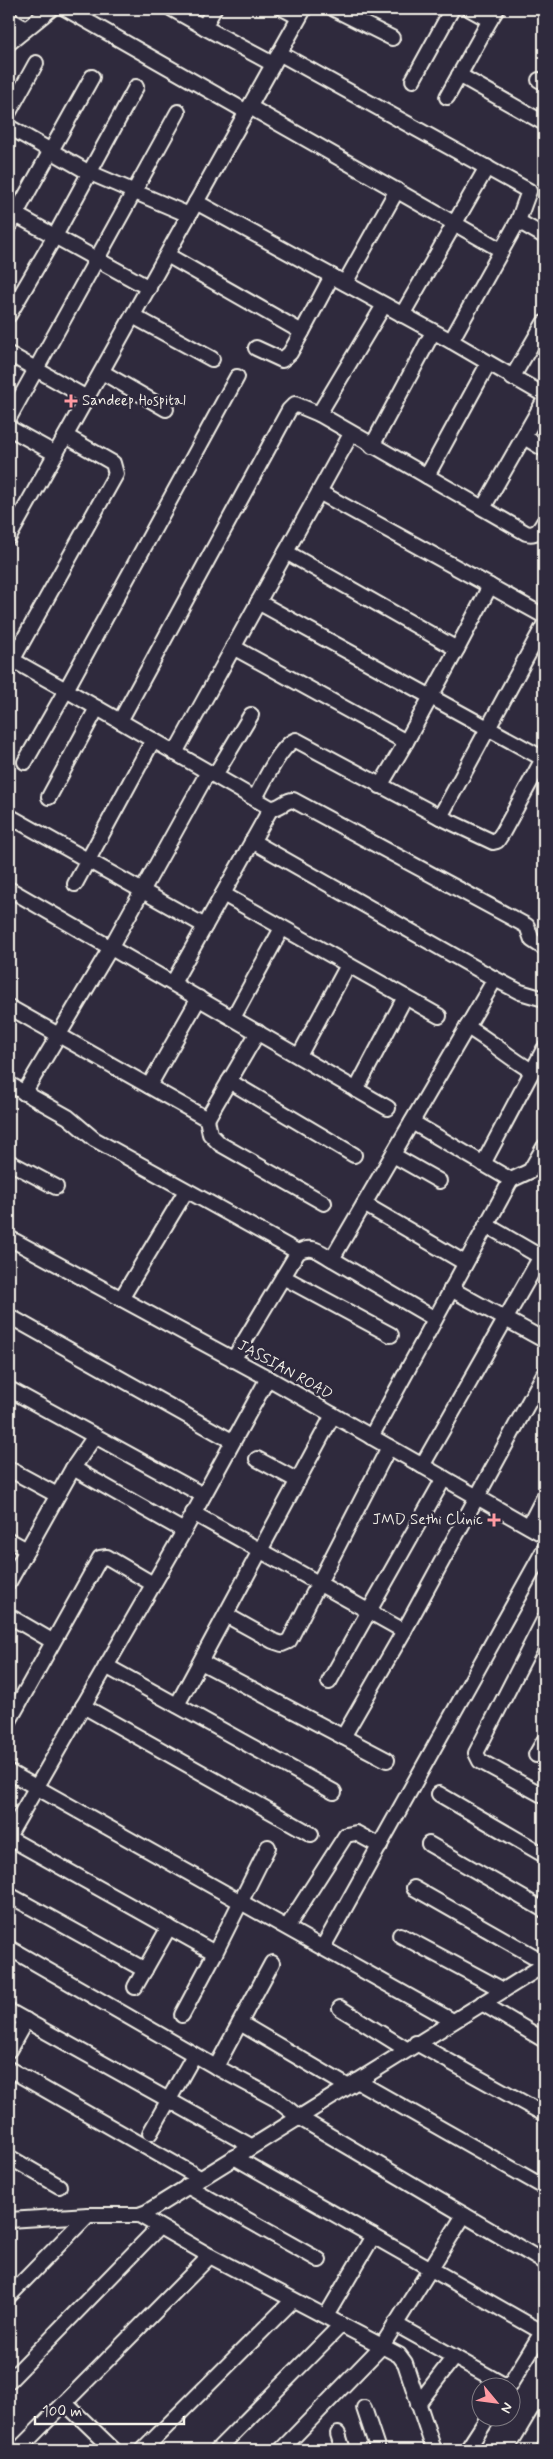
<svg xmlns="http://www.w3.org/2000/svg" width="553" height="2459" viewBox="0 0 553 2459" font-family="Mynerve,sans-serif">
<rect width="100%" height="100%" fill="#2f2a3d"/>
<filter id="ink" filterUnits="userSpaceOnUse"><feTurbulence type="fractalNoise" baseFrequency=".02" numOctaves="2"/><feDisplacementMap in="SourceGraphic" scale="10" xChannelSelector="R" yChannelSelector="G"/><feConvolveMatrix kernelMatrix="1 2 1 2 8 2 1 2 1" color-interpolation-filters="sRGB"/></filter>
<g filter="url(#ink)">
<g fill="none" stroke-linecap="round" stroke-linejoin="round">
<defs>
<g id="minor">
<polyline points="66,9 247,112"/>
<polyline points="172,9 204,27 214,9"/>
<polyline points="284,9 299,17"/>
<polyline points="334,9 392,38"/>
<polyline points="470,9 490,20 497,9"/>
<polyline points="9,19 26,29"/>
<polyline points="204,27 273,64"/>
<polyline points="9,43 51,9"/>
<polyline points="459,75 544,123"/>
<polyline points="413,80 452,9"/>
<polyline points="539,80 544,82"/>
<polyline points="447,97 490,20"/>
<polyline points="250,107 501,250"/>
<polyline points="9,112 36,63"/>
<polyline points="9,127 88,172 189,215"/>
<polyline points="196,202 451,341 518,221 529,191 279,53"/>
<polyline points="9,211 149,288"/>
<polyline points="518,221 544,236"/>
<polyline points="9,226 92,77"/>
<polyline points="167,255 302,332 332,276"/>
<polyline points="345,283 397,190"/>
<polyline points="9,315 55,236 136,87"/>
<polyline points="402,315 487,167"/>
<polyline points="133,316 212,359"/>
<polyline points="451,341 544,395"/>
<polyline points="256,348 282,360 290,353 302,332"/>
<polyline points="9,354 87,398"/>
<polyline points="102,372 166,409"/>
<polyline points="512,378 544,323"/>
<polyline points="319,414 384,305"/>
<polyline points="9,418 178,112"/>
<polyline points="9,428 56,454"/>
<polyline points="524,437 544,449"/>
<polyline points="372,446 433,332"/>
<polyline points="427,476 488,364"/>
<polyline points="483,508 544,401"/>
<polyline points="9,537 304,9"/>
<polyline points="286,552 457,649 490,586 319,492"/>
<polyline points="490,586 544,616"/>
<polyline points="258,602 544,759"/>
<polyline points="233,647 406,742 457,649"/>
<polyline points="9,658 66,690 237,377"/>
<polyline points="9,666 116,474 113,463 66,436"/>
<path d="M 120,721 L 289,410 L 295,404 L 319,414 L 526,533 C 536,536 540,529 544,522"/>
<polyline points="175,753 351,434"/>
<path d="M 25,762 L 66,690 L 271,808 C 280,809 285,800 293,800 L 527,926 L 532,940 L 544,948"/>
<polyline points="215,775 251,715"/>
<polyline points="380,786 406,742"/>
<polyline points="49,797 97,708"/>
<path d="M 255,798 C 263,784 281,744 296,740 L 440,817 L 493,842 L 497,841 L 503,832 L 544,757"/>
<polyline points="9,816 205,926"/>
<polyline points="440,817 544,625"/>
<polyline points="252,841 495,979 332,1259 435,1319"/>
<polyline points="75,884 153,740"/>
<polyline points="9,889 388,1108"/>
<polyline points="223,894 439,1016"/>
<polyline points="495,979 520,992 544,999"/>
<polyline points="173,983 271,808"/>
<polyline points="9,1007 207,1119 258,1032"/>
<polyline points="233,1018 282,928"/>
<path d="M 467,1027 C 490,1040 509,1058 532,1071"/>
<polyline points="299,1056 348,965"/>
<polyline points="229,1081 354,1155"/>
<polyline points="9,1084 68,1117 94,1139 298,1252"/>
<polyline points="149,1086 199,998"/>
<polyline points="356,1090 405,997"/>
<polyline points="24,1093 111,947 208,772"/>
<polyline points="207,1119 210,1134 220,1144 324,1203"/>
<polyline points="393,1155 439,1181"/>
<polyline points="9,1162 56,1187"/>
<polyline points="483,1164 544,1049"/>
<polyline points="511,1180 530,1171 544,1147"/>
<polyline points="364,1204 465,1263"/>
<polyline points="486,1225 541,1257"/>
<polyline points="9,1238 268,1378 544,1535"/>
<polyline points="283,1277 391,1335"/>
<polyline points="451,1289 544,1340"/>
<polyline points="121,1299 186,1191"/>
<polyline points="9,1316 232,1441"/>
<path d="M 233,1360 L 298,1252 C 312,1244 320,1252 332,1259"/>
<polyline points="9,1389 203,1495"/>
<polyline points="371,1437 511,1180 412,1122"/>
<polyline points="257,1459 298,1481"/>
<polyline points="422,1466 544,1251"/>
<polyline points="73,1468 184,1531"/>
<polyline points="9,1469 57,1495"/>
<polyline points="193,1513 404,1631"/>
<polyline points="529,1526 544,1497"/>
<polyline points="9,1540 27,1550"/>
<polyline points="9,1582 73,1468 95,1436"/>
<polyline points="226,1615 273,1641 282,1644 289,1641 389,1447"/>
<polyline points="9,1616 52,1641"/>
<polyline points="544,1620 476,1753 480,1761 544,1796"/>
<polyline points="201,1662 387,1760"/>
<polyline points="106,1666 334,1792"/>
<polyline points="329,1682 444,1478"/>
<polyline points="177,1705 333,1415"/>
<polyline points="83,1706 311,1834"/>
<polyline points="9,1721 100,1558 107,1557 153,1584"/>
<polyline points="343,1737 404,1631 544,1374"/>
<polyline points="536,1755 544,1741"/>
<polyline points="9,1772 453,2021"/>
<polyline points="439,1794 544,1855"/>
<polyline points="9,1835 184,1531 268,1378"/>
<polyline points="9,1838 215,1953 182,2015"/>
<polyline points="429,1844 544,1910"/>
<polyline points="414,1888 544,1962"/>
<polyline points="9,1895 145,1970"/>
<polyline points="287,1927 346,1835 356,1833 380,1846"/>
<polyline points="400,1935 503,1990"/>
<polyline points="323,1947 544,1550"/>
<polyline points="9,1948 216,2067 276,2099 298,2117 544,2262"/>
<polyline points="215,1953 268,1847"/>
<polyline points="135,1987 169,1927"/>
<polyline points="482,2003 544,2040"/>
<polyline points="340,2008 406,2049"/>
<polyline points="9,2011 251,2146"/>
<polyline points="240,2023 347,2086"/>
<polyline points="416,2043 544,2114"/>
<polyline points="9,2050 26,2020"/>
<polyline points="216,2067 272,1963"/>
<polyline points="9,2069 200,2178"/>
<polyline points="357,2081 544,2187"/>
<polyline points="150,2133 194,2055"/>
<polyline points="9,2157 59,2186"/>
<polyline points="234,2157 542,2332"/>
<polyline points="187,2186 319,2260"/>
<polyline points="139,2215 210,2256 399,2355 405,2363 434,2450"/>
<polyline points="9,2220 88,2215 139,2215 147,2212 544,1965"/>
<polyline points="9,2296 88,2215"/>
<polyline points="329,2311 373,2236"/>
<polyline points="395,2324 506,2386"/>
<polyline points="9,2381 159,2227"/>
<polyline points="509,2386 544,2329"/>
<polyline points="65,2403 114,2450"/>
<polyline points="418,2404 454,2357"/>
<polyline points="364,2408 378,2450"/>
<polyline points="338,2434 343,2450"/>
<polyline points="18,2450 210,2256"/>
<polyline points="143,2450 293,2300"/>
<polyline points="217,2450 341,2325"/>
<polyline points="281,2450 382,2346 464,2215"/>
<polyline points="467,2450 489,2416"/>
<polyline points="525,2450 544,2418"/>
</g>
</defs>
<use href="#minor" stroke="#f4f1e8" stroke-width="18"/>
<use href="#minor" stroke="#2f2a3d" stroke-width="14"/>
</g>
</g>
<g fill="#ff9aa2" stroke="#2f2a3d" stroke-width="2">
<path d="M68.5 393.5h5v5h5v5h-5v5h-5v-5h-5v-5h5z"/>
<path d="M491.5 1512.5h5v5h5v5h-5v5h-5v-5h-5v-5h5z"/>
</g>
<g text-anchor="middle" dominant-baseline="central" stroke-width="5" stroke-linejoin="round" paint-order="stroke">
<g font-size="15" fill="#f4f1e8" stroke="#2f2a3d" text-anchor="start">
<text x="82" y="401">Sandeep Hospital</text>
<text x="483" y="1520" text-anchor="end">JMD Sethi Clinic</text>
</g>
<g font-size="15" fill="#f4f1e8" stroke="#2f2a3d">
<text transform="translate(285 1370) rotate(29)">JASSIAN ROAD</text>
</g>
</g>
<rect width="553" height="2459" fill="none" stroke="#2f2a3d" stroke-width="30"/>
<rect x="15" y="15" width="523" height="2429" fill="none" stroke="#f4f1e8" stroke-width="2" filter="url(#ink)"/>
<g transform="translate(496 2402) rotate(119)"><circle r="24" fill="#2f2a3d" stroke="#7e7a81"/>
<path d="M0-4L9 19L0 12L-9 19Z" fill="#ff9aa2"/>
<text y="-8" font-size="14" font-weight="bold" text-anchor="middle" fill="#f4f1e8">N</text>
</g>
<path d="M35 2416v8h149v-8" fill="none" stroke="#f4f1e8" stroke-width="2.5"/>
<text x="42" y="2416" font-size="15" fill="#f4f1e8" stroke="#2f2a3d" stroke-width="4" paint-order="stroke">100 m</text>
</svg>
